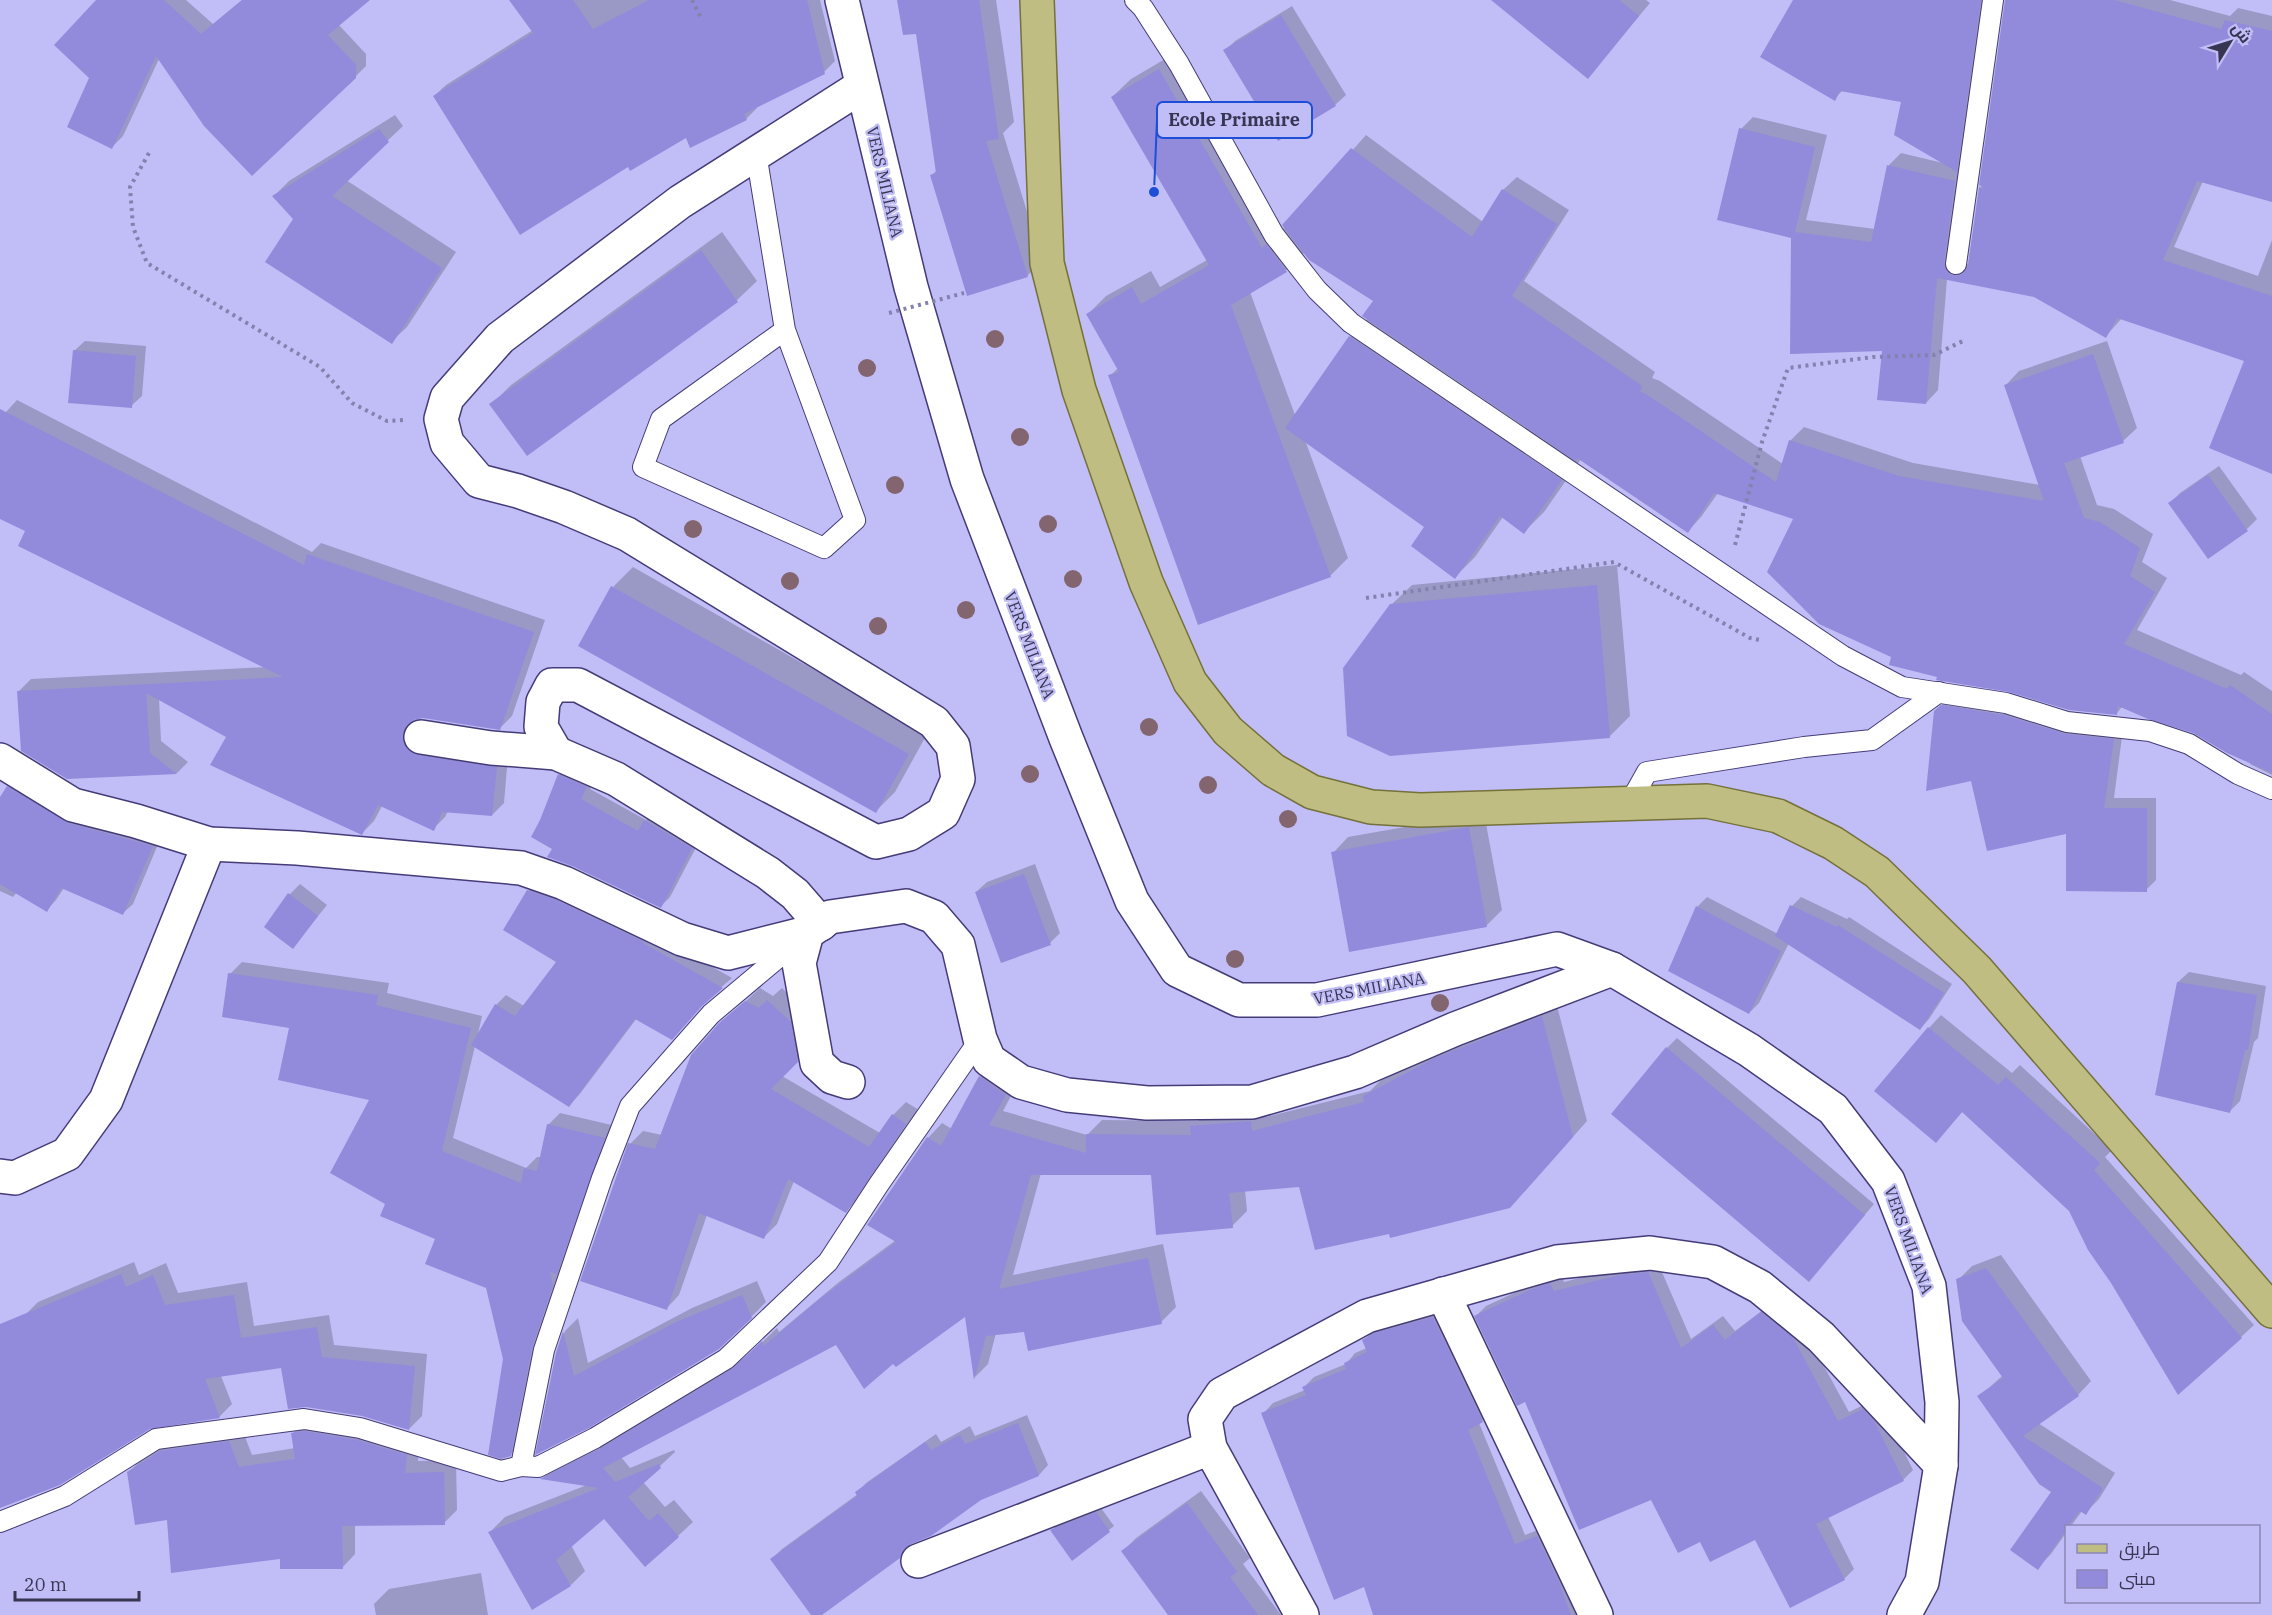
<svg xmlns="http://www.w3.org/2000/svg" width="2272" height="1615" viewBox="0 0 2272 1615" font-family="'IBM Plex Serif',Cairo,serif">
<rect width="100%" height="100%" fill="#c1bef7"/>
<g fill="#0003" fill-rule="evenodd">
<polygon points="98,0 186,0 213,24 242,0 367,0 338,24 366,54 366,66 355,77 159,59 123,136 112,147 91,77"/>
<polygon points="511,0 820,0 835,61 824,72 756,106 757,108 746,119 686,136 628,165 434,96 446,85 533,30"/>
<polygon points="899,0 996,0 1014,122 1003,133 1042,261 1027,276 932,175 937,170 917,32"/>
<polygon points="1494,0 1646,0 1650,3 1588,77"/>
<polygon points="1795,0 1991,0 1969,158 1959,167 1967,169 1961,262 1968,264 1980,188 1983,185 2006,0 2170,0 2230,16 2238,8 2272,16 2272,200 2203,181 2174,247 2258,276 2272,240 2272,473 2246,360 2122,318 2106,336 2035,295 1947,279 1938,390 1926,403 1793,237 1741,129 1753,117 1827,135 1806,220 1875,229 1889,165 1901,153 1943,163 1903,101 1843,90 1834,99"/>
<polygon points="1292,6 1346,95 1335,105 1278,139 1225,51 1235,41"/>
<path d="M 1177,52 L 1281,231 L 1366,135 L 1483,222 L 1503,190 L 1517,177 L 1569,210 L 1524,281 L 1655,372 L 1652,378 L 1660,381 L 1783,464 L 1790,441 L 1804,427 L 1913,463 L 2040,485 L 2006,385 L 2019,371 L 2107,341 L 2137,428 L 2123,441 L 2080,456 L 2097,505 L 2114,509 L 2153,534 L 2142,562 L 2167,578 L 2137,630 L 2241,675 L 2244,672 L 2272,691 L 2272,775 L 2250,764 L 2251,762 L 2194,731 L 2123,706 L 2116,714 L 1938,676 L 1892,657 L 1795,518 L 1718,493 L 1701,517 L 1688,531 L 1581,459 L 1544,512 L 1524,532 L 1503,517 L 1475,557 L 1455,577 L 1426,527 L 1305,440 L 1348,558 L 1330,576 L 1110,376 L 1118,368 L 1088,314 L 1106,296 L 1151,271 L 1160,287 L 1207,260 L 1112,97 L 1131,79 ZM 1305,252 L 1375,301 L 1368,318 L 1350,337 L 1295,415 L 1250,292 L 1286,270 Z"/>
<polygon points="395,115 403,126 346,180 456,252 407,327 391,342 295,219 274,196 289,181"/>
<polygon points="722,232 757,281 737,300 527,454 491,405 511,385"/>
<polygon points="85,341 146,346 142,396 131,406 74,351"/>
<polygon points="17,400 312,552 321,543 545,620 512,716 500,728 423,717 415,718 414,721 415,732 508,756 504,803 492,815 448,811 445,817 433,829 382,806 374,821 362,833 228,736 159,698 161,741 188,762 177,773 67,777 19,691 31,679 267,667 27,530 0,517 0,423 6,412"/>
<polygon points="2219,466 2257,519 2247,529 2170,503 2180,493"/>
<polygon points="1617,565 1630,716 1610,736 1391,605 1412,585"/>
<polygon points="633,567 927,734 895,792 875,812 613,587"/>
<polygon points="1946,701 2123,729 2114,798 2156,798 2156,880 2146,890 2067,832 1973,779 1935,711"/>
<polygon points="569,765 595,777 590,789 646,820 655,812 701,838 670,897 661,906 554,848 559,775"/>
<polygon points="17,777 161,837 133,904 123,913 64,888 56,900 47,910 17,892 13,897 0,891 0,800 8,787"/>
<polygon points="1484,813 1502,910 1486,926 1333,853 1348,837"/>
<polygon points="1035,864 1060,933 1050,943 976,892 987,882"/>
<polygon points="539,881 652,933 732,978 706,1000 637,1018 579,1095 569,1105 475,1046 453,1138 526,1168 537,1157 541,1157 548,1125 560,1113 616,1126 522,1442 510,1455 504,1359 487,1287 437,1238 387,1203 371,1099 230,974 242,962 389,983 387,993 482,1016 478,1034 496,1005 506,995 524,1006 558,961 528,891"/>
<polygon points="300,884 327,905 293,947 266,927 290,894"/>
<polygon points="1707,897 1778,934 1792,906 1801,897 1847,919 1849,917 1952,984 1929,1019 1920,1029 1789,943 1759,1003 1749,1013 1697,907"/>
<polygon points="2189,972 2266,986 2258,1038 2254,1042 2240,1101 2230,1111 2178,982"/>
<polygon points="760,988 773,996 782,988 803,1009 810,1047 782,1076 880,1133 893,1115 906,1102 919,1110 859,1198 846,1211 794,1181 777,1224 764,1237 707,1215 679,1295 666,1309 630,1144 643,1131 662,1135 721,1024"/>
<polygon points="1556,1002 1587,1121 1525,1191 1391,1232 1300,1185 1245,1190 1247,1211 1232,1226 1152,1174 1041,1173 1013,1275 1163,1244 1176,1307 1161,1322 1025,1330 996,1333 988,1364 975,1377 966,1314 894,1362 836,1343 621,1457 630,1468 674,1450 675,1452 643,1482 665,1507 674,1500 693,1522 678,1536 604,1516 571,1545 585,1571 571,1585 490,1532 505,1517 587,1485 543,1478 556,1464 618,1434 749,1355 777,1328 779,1332 839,1282 896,1240 928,1138 942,1123 952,1129 980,1077 995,1062 1020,1079 1003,1111 1087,1135 1102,1120 1198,1121 1207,1112 1265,1107 1266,1117 1370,1091 1380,1081 1450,1044"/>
<polygon points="1941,1015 2012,1073 2020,1065 2112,1150 2105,1157 2254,1325 2241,1337 2070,1210 1963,1111 1936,1141 1929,1028"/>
<polygon points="1677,1038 1874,1204 1819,1269 1667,1048"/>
<polygon points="2001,1255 2091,1381 2078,1395 2038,1423 2115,1473 2099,1499 2085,1513 2082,1511 2071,1526 2066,1526 2066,1533 2051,1554 2037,1568 2053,1492 1979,1397 2003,1375 1958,1280 1972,1266"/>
<polygon points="134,1262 139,1275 166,1263 178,1293 247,1282 254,1326 329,1315 334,1345 427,1354 422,1416 409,1429 283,1366 221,1376 232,1404 219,1417 150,1427 0,1506 0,1340 38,1302"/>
<polygon points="1658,1263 1691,1339 1723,1316 1735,1331 1772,1303 1803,1328 1849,1412 1874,1400 1884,1411 1913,1470 1903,1480 1828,1517 1854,1569 1844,1579 1756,1538 1701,1540 1651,1498 1526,1400 1476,1316 1486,1306 1544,1279 1561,1274 1564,1282 1631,1265"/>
<polygon points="757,1281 766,1302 751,1317 538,1452 557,1353 565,1331 578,1318 588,1363 692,1308"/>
<polygon points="1443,1307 1493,1411 1479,1423 1525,1535 1548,1526 1585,1615 1375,1615 1365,1585 1263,1414 1273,1403 1305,1390 1304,1387 1314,1377 1346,1364 1355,1353 1367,1348 1363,1341 1374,1330"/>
<polygon points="1027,1415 1048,1465 1039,1475 980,1499 911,1542 899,1557 819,1615 813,1615 772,1559 782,1549 858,1494 857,1493 866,1483 936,1434 941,1442 970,1426 975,1436"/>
<polygon points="306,1420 420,1442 418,1461 456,1460 457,1510 444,1523 355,1525 355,1554 342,1568 282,1557 169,1518 129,1472 142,1459 175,1438 242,1429 252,1455 295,1448 293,1433"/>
<polygon points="1201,1491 1250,1558 1243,1564 1281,1615 1176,1615 1123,1551 1136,1538"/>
<polygon points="1101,1508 1114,1526 1072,1559 1052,1530 1056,1526"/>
<polygon points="481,1573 488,1615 376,1615 374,1604 389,1589"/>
</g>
<g fill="#928bdb">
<polygon points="96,0 164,0 201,34 242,0 370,0 328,35 356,65 356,78 252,176 204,126 156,56 112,149 67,127 89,78 54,45"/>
<polygon points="509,0 573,0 593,29 649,0 807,0 825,74 744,114 747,120 690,148 686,138 630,171 628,167 520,235 433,96 533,33"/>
<polygon points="897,0 979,0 999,139 986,141 1028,277 967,296 930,175 936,173 916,34 903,35"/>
<polygon points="1491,0 1619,0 1639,16 1588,79"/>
<polygon points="1793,0 1981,0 1957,172 1894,135 1901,102 1840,91 1835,101 1760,57"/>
<polygon points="2005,0 2114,0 2221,29 2225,20 2272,31 2272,202 2197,181 2163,260 2272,296 2272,474 2209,448 2244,361 2117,318 2106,338 2034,297 1937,278 1926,404 1877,400 1882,351 1790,354 1791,238 1717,220 1739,128 1815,147 1795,232 1871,242 1887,165 1955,181 1944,263 1949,274 1955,276 1961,275 1968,266 1979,187 1985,189 1979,185"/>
<polygon points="1281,15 1336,106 1278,141 1223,50"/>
<polygon points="1159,69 1262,248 1266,244 1287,272 1231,305 1331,577 1198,625 1108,375 1119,372 1086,314 1132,287 1141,304 1209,265 1111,97"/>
<polygon points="379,129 389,142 332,196 442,268 392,344 265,262 293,219 272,196"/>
<polygon points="1351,148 1472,237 1502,189 1557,224 1512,296 1642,386 1640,392 1646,394 1776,482 1789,440 1899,476 2044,501 2004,385 2093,354 2124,443 2064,463 2084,518 2100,522 2140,548 2130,576 2155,592 2124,644 2227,689 2230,685 2272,714 2272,773 2227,753 2193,733 2148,719 2118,706 2117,715 2069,710 2009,692 1936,680 1937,677 1889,665 1891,657 1819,624 1767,572 1793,519 1714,493 1688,533 1577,458 1576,461 1362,316 1373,301 1309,260 1282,225"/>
<polygon points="701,250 738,302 527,456 489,404"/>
<polygon points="1349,336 1562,480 1524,534 1500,516 1455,579 1411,546 1424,527 1285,428"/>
<polygon points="73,350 136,356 132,408 68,403"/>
<polygon points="0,409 304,565 307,554 534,632 500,730 423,718 414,720 406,726 403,734 404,744 409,751 418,755 497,767 492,816 442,812 434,831 378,805 362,835 210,765 226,737 146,693 150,753 177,774 67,779 21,751 17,691 283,677 18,546 25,531 0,519"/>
<polygon points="2208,475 2248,531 2208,559 2168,503"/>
<polygon points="1597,585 1610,738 1390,756 1347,736 1343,668 1390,604"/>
<polygon points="611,586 909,754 876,813 578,646"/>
<polygon points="1941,705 2003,715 2066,734 2114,739 2104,808 2147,808 2147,892 2066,891 2066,834 1987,851 1971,781 1926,791 1934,711"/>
<polygon points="558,774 587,787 581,799 638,831 644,820 692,848 661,908 572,866 547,857 552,849 531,837 540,820"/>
<polygon points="7,786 68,823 153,846 123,915 61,888 47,912 0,884 0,797"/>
<polygon points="1469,827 1487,927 1349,952 1331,852"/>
<polygon points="1024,874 1051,945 1001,963 975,892"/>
<polygon points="527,890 557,900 644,942 643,943 723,988 702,1006 672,1040 635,1019 569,1107 471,1045 495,1004 515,1016 556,962 503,930"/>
<polygon points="288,893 318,916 293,949 264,927"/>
<polygon points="1790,905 1837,927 1838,925 1944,993 1920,1030 1775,936"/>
<polygon points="1696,906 1781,951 1749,1014 1668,971"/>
<polygon points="228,973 378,995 376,1005 471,1028 442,1151 521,1183 524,1168 537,1171 547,1124 605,1138 557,1274 550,1272 553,1286 532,1348 511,1456 501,1459 488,1455 503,1359 486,1288 425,1264 435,1239 380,1216 385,1204 330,1173 369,1100 278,1080 289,1028 222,1017"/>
<polygon points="2177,982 2257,995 2248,1050 2245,1050 2230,1113 2155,1095"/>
<polygon points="767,1000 791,1022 798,1062 771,1089 869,1147 892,1114 906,1124 846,1213 788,1179 764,1239 699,1213 667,1310 580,1281 628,1143 655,1149 691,1055 719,1023 745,1001 759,1008"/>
<polygon points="1542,1016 1573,1137 1510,1208 1390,1238 1389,1234 1315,1250 1299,1187 1229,1193 1233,1228 1156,1235 1151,1175 1031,1175 999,1289 1148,1258 1162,1324 1028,1351 1024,1332 986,1336 974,1380 965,1317 896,1367 893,1364 864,1389 836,1345 603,1468 615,1482 659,1464 661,1468 628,1497 649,1521 658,1513 679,1537 645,1567 604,1519 556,1560 571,1586 532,1610 488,1532 599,1488 540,1479 601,1448 732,1369 762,1341 764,1346 822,1297 896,1242 867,1225 927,1137 941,1146 979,1076 1006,1095 989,1125 1086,1153 1086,1134 1191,1135 1190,1126 1251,1121 1252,1131 1364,1102 1363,1096 1433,1059"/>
<polygon points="1928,1027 1998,1085 2006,1077 2100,1163 2094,1170 2242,1338 2178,1395 2111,1283 2088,1250 2069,1211 1962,1112 1936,1143 1874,1091"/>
<polygon points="1666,1047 1865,1215 1809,1282 1611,1114"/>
<polygon points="1986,1268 2079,1396 2023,1436 2103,1488 2086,1515 2080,1511 2067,1527 2067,1529 2038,1570 2010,1550 2051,1492 2039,1484 1977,1396 2003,1378 1962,1321 1956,1279"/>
<polygon points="1648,1272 1681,1348 1713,1325 1725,1340 1761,1312 1793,1338 1838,1421 1863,1409 1874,1421 1904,1481 1816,1524 1845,1580 1790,1608 1755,1540 1710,1562 1700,1542 1678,1553 1651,1500 1579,1530 1525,1402 1517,1406 1474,1316 1532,1289 1550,1283 1554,1291 1620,1275"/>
<polygon points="121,1274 126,1287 153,1275 165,1305 234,1295 241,1338 317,1327 322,1357 415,1366 409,1430 362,1416 306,1407 288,1409 281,1368 205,1379 220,1418 150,1429 60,1485 0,1508 0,1324"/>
<polygon points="742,1295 752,1318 719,1349 589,1428 535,1455 556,1353 563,1331 574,1376 676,1322"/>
<polygon points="1433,1317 1483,1422 1468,1430 1515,1544 1537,1536 1559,1582 1571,1615 1373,1615 1364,1587 1334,1600 1261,1413 1306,1395 1302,1387 1346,1369 1344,1363 1367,1352 1362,1340 1374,1333"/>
<polygon points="1018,1423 1039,1476 981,1500 931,1536 911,1544 903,1550 900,1558 822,1615 811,1615 770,1559 857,1496 855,1492 925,1442 931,1450 960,1435 965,1444"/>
<polygon points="304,1431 357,1440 407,1455 405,1473 444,1472 445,1525 342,1526 343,1569 280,1569 280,1559 171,1573 167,1520 135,1525 127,1472 160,1451 229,1441 239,1467 295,1459 291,1433"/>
<polygon points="1187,1503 1237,1572 1230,1577 1258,1615 1168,1615 1121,1551"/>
<polygon points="1096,1512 1110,1532 1072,1561 1050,1530"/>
</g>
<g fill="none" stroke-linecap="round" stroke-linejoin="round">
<defs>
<g id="service">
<polyline points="1135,0 1143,8 1179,64 1274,235 1317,290 1351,323 1843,656 1902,687 2006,703 2067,722 2150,731 2189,744 2238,774 2272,789"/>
<polyline points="756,153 785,330 855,520 824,548 643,467 661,419 785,330"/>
<polyline points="1956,264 1993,0"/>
<polyline points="1629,804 1647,772 1804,747 1872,740 1939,692"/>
<polyline points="521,1466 538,1467 595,1438 726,1359 828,1262 879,1184 980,1039"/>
<polyline points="0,1522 65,1496 156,1439 304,1419 360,1428 501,1471 521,1466 544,1350 602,1178 630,1106 711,1014 798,941"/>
</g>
<g id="minor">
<polyline points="421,737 491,748 556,753 616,779 768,873 795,894 821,924"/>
<polyline points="556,753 541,727 543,702 552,685 578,685 876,842 909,834 943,813 958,779 953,746 934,722 627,534 564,507 518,491 479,481 447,443 441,419 447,398 500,338 680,202 862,86"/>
<polyline points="0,760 73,805 136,821 209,844 297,848 521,868 564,883 682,939 728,953 807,933"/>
<polyline points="848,1082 832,1077 817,1063 799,963 807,933 830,917 906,906 934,917 958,945 980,1039 989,1060 1021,1082 1067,1095 1147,1103 1252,1102 1355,1072 1455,1029 1612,969"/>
<polyline points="0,1176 15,1178 67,1154 106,1100 209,844"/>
<polyline points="1443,1294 1596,1615"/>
<polyline points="918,1561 1210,1448"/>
<polyline points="1302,1615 1210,1448 1205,1419 1222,1394 1367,1316 1557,1262 1650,1253 1713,1262 1760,1287 1821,1337 1941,1465"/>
</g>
<polyline id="secondary" points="842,0 911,287 967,479 1066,738 1132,901 1177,970 1239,1000 1317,1000 1557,949 1612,969 1749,1050 1833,1109 1888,1181 1929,1286 1942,1402 1941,1465 1922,1582 1904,1615"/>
<polyline id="primary" points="1037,0 1047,263 1079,390 1146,582 1190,682 1228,731 1273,770 1312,792 1371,807 1420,810 1707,801 1778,816 1833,843 1877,872 1977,970 2272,1311"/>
</defs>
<use href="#service" stroke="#443b78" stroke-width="22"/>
<use href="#minor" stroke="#443b78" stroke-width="36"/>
<use href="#secondary" stroke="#443b78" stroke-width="36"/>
<use href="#primary" stroke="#74713a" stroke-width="36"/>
<g stroke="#8381ad" stroke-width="4" stroke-dasharray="3 4.5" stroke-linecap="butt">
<polyline points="692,0 702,20"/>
<polyline points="149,153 130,187 133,227 147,263 320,367 352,403 387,421 405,420"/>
<polyline points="1735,545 1762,442 1788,368 1873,357 1934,355 1965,340"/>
<polyline points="1366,598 1614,562 1750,638 1760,640"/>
</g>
<use href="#service" stroke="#fff" stroke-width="20"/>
<use href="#minor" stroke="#fff" stroke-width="33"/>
<use href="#secondary" stroke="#fff" stroke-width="33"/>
<use href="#primary" stroke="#bfbd81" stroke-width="33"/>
<polyline stroke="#8381ad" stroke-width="4" stroke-dasharray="3 4.5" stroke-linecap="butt" points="889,313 964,293"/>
</g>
<g fill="#83656f">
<circle cx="995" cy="339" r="9"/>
<circle cx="867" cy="368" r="9"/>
<circle cx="1020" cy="437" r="9"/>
<circle cx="895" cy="485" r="9"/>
<circle cx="1048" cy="524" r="9"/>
<circle cx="693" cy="529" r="9"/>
<circle cx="1073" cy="579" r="9"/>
<circle cx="790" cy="581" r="9"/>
<circle cx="966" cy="610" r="9"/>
<circle cx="878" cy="626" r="9"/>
<circle cx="1149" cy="727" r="9"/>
<circle cx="1030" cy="774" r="9"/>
<circle cx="1208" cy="785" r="9"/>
<circle cx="1288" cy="819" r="9"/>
<circle cx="1235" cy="959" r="9"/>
<circle cx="1440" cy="1003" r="9"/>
</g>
<g text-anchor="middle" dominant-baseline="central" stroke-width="4.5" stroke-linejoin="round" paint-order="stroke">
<g font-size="16" fill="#373552" stroke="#c1bef7">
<text transform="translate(885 182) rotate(77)">VERS MILIANA</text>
<text transform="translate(1030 645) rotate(69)">VERS MILIANA</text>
<text transform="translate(1369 988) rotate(-11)">VERS MILIANA</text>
<text transform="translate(1909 1240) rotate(70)">VERS MILIANA</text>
</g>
</g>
<path fill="none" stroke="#1d4ed8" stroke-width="2" d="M1154 192L1157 120"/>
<circle fill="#1d4ed8" stroke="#c1bef7" stroke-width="2" cx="1154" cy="192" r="6"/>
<rect fill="#c1bef7" stroke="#1d4ed8" stroke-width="2" x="1157" y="102" width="155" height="36" rx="6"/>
<g font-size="18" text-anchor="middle" font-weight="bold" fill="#373552">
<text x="1234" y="126">Ecole Primaire</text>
</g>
<rect x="2065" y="1525" width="195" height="78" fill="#c1bef7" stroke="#8a87b5" stroke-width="1.5"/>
<rect x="2077" y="1544" width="30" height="9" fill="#bfbd81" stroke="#8a87b5" stroke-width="1.5"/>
<text x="2119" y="1555" font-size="18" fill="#373552">طريق</text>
<rect x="2077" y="1570" width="30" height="18" fill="#928bdb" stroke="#8a87b5" stroke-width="1.5"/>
<text x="2119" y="1585" font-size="18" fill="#373552">مبنى</text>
<g transform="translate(2230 42) rotate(52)" stroke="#c1bef7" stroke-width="4.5" paint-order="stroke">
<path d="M0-4.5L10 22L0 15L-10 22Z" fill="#373552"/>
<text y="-9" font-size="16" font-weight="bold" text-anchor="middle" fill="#373552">ش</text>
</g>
<path d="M15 1591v9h124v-9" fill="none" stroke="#373552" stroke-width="3"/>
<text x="24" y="1591" font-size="18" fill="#373552" stroke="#c1bef7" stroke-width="4.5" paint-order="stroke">20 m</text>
</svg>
